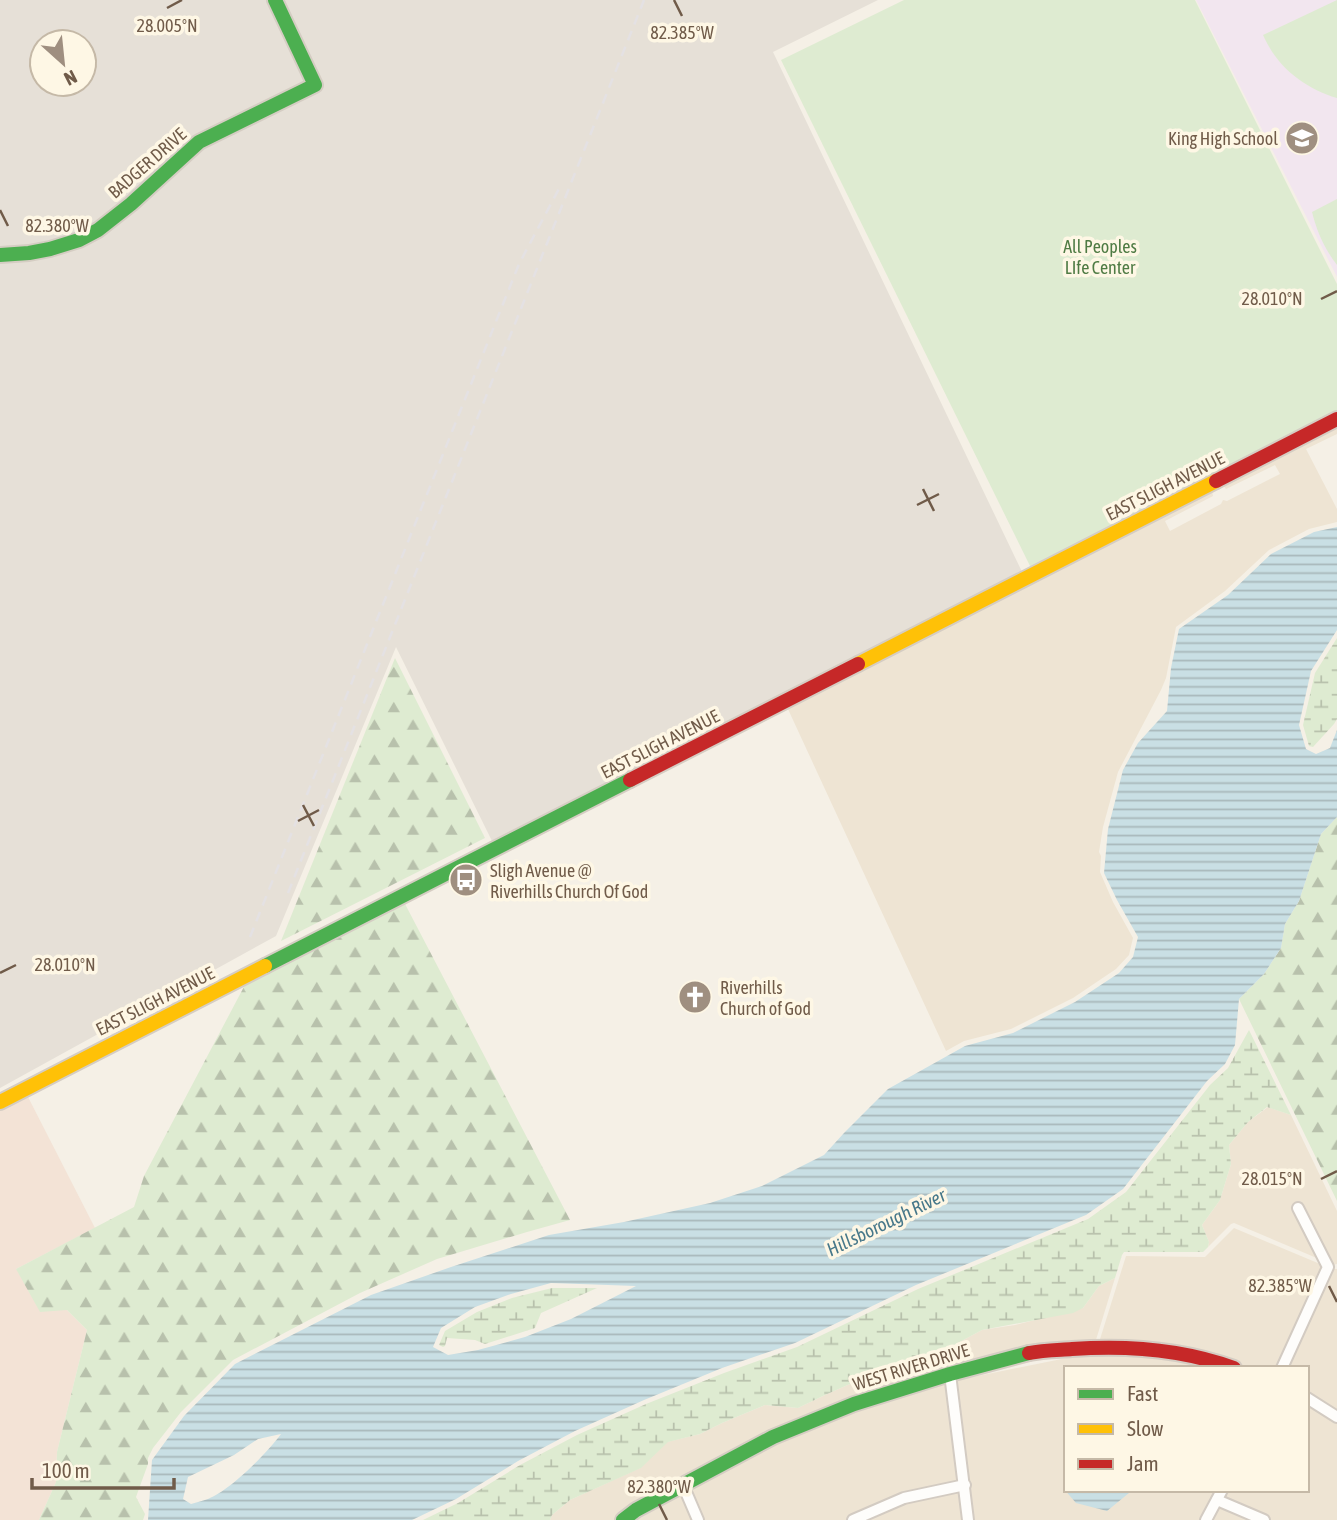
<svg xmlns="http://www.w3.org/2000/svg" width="1337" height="1520" viewBox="0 0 1337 1520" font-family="'Asap Condensed',sans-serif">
<defs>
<pattern id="forest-firs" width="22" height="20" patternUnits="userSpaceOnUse" patternTransform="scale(1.75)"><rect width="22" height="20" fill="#deebd1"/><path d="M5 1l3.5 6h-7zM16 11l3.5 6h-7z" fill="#b8c1ac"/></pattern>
<pattern id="wetland-marsh" width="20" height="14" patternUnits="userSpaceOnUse" patternTransform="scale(1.75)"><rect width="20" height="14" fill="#deebd1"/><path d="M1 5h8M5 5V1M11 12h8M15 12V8" fill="none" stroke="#b8c1ac"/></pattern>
<pattern id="water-rules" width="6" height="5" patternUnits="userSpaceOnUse" patternTransform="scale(1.75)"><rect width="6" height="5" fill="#c9dfe4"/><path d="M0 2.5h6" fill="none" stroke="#a8b8bb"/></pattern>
</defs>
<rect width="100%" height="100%" fill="#f5f0e6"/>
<g fill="#eee4d3" fill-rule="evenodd">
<polygon points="1337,425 1337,434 1306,449 1337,509 1337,522 1309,529 1269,550 1225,591 1176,627 1166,678 1161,690 1118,772 1103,827 1099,852 1101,856 1100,872 1113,902 1133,938 1129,955 1116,969 1073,998 1011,1029 964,1041 946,1051 787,707 1212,490 1213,496 1165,521 1170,531 1221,504 1223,500 1227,501 1280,474 1275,465 1226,489 1222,484"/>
<polygon points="1268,1107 1291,1115 1337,1211 1337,1264 1332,1265 1300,1201 1291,1206 1319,1259 1234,1223 1231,1224 1208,1247 1209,1242 1202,1225 1220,1200 1231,1164 1229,1145 1248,1122"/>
<path d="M 1234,1228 L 1332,1269 L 1337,1269 L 1337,1520 L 637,1520 L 694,1486 L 786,1439 L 867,1407 L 963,1379 L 1096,1352 L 1126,1256 L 1205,1257 ZM 1066,1368 L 1307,1368 L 1307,1490 L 1066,1490 Z"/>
<polygon points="1115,1278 1095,1343 945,1369 633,1505 614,1520 550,1520 552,1515 570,1500 640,1468 667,1442 700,1434 722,1423 765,1405 798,1408 825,1395 877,1372 956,1344 982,1330 1015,1325 1083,1308 1099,1286"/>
</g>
<polygon fill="#f3e3d6" points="28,1097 95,1228 16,1269 67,1310 87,1330 57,1452 56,1482 39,1520 0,1520 0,1111"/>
<path fill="#e6e0d7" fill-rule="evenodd" d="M 0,0 L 878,0 L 773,52 L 1024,576 L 493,843 L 396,647 L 276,936 L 0,1088 ZM 42,42 L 84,42 L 84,84 L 42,84 Z"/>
<polygon fill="#f2e6ef" points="1196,0 1337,0 1337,277"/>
<g fill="url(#forest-firs)">
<polygon points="395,658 485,838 281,941"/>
<polygon points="1337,817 1337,1201 1239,999 1264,974 1281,948 1285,924 1299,901 1321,834"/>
<polygon points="404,902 570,1220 527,1232 437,1259 360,1293 233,1360 181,1412 153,1448 148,1458 148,1464 136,1497 145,1514 143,1520 39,1520 56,1482 57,1452 87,1330 67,1310 40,1312 16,1269 134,1207 144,1176 247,981"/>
</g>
<g fill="url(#wetland-marsh)">
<polygon points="1337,638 1337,719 1334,724 1313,747 1309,746 1303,725 1315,673"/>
<polygon points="1249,1030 1291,1115 1267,1107 1248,1122 1229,1145 1231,1164 1220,1200 1202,1225 1209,1242 1208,1247 1203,1252 1124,1252 1122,1255 1115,1278 1099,1286 1083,1308 1073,1313 982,1330 956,1344 877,1372 825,1395 798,1408 765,1405 722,1423 700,1434 668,1442 641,1468 570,1500 552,1515 550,1520 423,1520 458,1503 520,1465 577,1435 646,1404 724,1373 797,1347 918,1289 1088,1219 1126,1192 1210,1085 1228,1068"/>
<polygon points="552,1288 597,1288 541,1313 535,1328 485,1344 475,1340 447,1338 445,1346 443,1347 439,1345 445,1331 477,1312 512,1298"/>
</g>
<g fill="#deebd1">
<polygon points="904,0 1195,0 1337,284 1337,414 1031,568 781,60"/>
<path d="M 1337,0 L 1337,98 C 1304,88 1277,67 1263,35 Z"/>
<path d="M 1337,199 L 1337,265 C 1324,248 1317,232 1312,212 Z"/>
</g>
<g fill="url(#water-rules)" fill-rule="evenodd">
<path d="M 1337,527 L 1337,630 L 1311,671 L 1299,725 L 1306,749 L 1316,754 L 1330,748 L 1337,730 L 1337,817 L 1321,834 L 1299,901 L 1285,924 L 1281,948 L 1264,974 L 1239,999 L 1235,1045 L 1225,1064 L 1207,1081 L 1123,1189 L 1086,1215 L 916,1285 L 795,1343 L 722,1368 L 644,1400 L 575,1431 L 518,1461 L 456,1499 L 412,1520 L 148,1520 L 152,1460 L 184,1416 L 235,1364 L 371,1295 L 451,1267 L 549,1235 L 624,1222 L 710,1203 L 762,1186 L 824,1155 L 844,1133 L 888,1089 L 965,1046 L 1013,1033 L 1075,1002 L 1119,973 L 1133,957 L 1138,937 L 1117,900 L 1104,873 L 1108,829 L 1123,770 L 1138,743 L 1167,711 L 1171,668 L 1179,629 L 1228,595 L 1271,554 L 1314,532 ZM 551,1283 L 636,1286 L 571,1319 L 525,1337 L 478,1350 L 448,1355 L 433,1347 L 441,1328 L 475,1307 L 511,1294 ZM 281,1434 C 267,1453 230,1491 208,1499 C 203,1501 197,1502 191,1504 L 183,1499 L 188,1477 L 234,1455 L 258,1439 Z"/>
<polygon points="1066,1479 1066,1490 1136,1490 1129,1493 1107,1511 1076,1503 1063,1488"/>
</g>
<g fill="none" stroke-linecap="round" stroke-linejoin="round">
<defs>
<g id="street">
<polyline points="1282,1368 1328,1267 1298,1208"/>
<polyline points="950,1374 968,1520"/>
<polyline points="1307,1398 1337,1417"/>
<polyline points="683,1485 698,1520"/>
<polyline points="1217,1500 1264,1520"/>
<polyline points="853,1520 904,1498 965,1485"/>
<polyline points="1206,1520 1222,1490"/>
</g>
<g id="fast">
<polyline points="0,255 29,253 50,249 79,240 98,230 131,204 199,142 315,85 275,0"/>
<polyline points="265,966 630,780"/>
<polyline points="623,1520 636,1510 773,1437 854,1404 950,1374 1029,1353"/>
</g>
<g id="slow">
<polyline points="858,664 1216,481"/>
<polyline points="0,1102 265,966"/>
</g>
<g id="jam">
<polyline points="1216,481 1337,419"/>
<polyline points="630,780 858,664"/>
<path d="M 1029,1353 C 1043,1350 1058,1350 1072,1349 C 1128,1345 1182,1349 1234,1368"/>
</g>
</defs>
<use href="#street" stroke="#d3cbc2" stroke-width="14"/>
<use href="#fast" stroke="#d5cdc3" stroke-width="18"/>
<use href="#slow" stroke="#d5cdc3" stroke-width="18"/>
<use href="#jam" stroke="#d5cdc3" stroke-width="18"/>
<use href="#street" stroke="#fefdfb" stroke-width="10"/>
<use href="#fast" stroke="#4caf50" stroke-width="14"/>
<use href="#slow" stroke="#ffc107" stroke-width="14"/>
<use href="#jam" stroke="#c62828" stroke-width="14"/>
<g stroke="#e4e1e3" stroke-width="2.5" stroke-dasharray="10 7" stroke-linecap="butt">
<polyline points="288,893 644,0"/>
<polyline points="250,937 519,264 561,185"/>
</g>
</g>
<path fill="none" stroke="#705b49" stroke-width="2.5" d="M 674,0 L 682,16M 167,8 L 182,0M 0,210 L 8,226M 1321,299 L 1337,291M 923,489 L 934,511M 917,505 L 939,494M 303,805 L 314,826M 298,821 L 319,810M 0,973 L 16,965M 1321,1179 L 1337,1171M 1329,1286 L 1337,1302M 659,1504 L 667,1520"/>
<defs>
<symbol id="school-disc" viewBox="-11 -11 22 22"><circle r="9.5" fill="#9f8f80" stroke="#fef7e5"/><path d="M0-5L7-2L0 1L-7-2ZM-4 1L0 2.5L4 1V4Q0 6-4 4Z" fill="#fff"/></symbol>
<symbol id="bus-disc" viewBox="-11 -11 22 22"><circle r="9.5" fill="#9f8f80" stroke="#fef7e5"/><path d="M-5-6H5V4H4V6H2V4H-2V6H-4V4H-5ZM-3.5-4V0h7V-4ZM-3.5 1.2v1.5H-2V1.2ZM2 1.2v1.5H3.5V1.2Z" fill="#fff"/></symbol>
<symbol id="church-disc" viewBox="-11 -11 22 22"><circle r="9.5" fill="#9f8f80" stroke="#fef7e5"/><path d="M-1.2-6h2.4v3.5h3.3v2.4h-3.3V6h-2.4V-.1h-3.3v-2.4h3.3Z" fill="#fff"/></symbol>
</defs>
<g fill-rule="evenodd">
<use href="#school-disc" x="1283" y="119" width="38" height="38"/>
<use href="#bus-disc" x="447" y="861" width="38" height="38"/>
<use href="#church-disc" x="676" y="978" width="38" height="38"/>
</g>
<g text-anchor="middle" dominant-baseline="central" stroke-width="7" stroke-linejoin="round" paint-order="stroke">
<g font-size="18" fill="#705b49" stroke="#fef7e5" text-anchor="start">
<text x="1278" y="138" text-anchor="end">King High School</text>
<text x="490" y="870">Sligh Avenue @<tspan x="490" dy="21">Riverhills Church Of God</tspan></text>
<text x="720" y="987">Riverhills<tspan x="720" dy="21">Church of God</tspan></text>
</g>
<g font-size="18" fill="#705b49" stroke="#fef7e5">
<text transform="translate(147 163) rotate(-41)">BADGER DRIVE</text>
<text transform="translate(1165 486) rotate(-27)">EAST SLIGH AVENUE</text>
<text transform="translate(660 744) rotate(-27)">EAST SLIGH AVENUE</text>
<text transform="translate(155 1001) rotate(-27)">EAST SLIGH AVENUE</text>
<text transform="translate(911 1367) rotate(-17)">WEST RIVER DRIVE</text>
</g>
<g font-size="18" fill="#4f7b44" stroke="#fef7e5">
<text x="1100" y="246">All Peoples<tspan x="1100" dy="21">LIfe Center</tspan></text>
</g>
<g font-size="19" font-style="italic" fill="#47788a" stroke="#fef7e5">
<text transform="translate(886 1222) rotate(-26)">Hillsborough River</text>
</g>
</g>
<g font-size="18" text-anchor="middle" fill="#705b49" stroke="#fef7e5" stroke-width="7" stroke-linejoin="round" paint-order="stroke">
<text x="167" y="32">28.005°N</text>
<text x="682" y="39">82.385°W</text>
<text x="57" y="232">82.380°W</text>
<text x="1272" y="305">28.010°N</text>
<text x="65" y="971">28.010°N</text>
<text x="1272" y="1185">28.015°N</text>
<text x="1280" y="1292">82.385°W</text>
<text x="659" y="1493">82.380°W</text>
</g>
<rect x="1064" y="1366" width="245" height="126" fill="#fef7e5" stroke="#c5b9a7" stroke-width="2"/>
<rect x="1078" y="1389" width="35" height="10" fill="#4caf50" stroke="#c5b9a7" stroke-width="2"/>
<text x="1127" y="1401" font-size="21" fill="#705b49">Fast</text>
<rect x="1078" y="1424" width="35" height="10" fill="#ffc107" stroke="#c5b9a7" stroke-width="2"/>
<text x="1127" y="1436" font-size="21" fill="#705b49">Slow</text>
<rect x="1078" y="1459" width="35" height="10" fill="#c62828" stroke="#c5b9a7" stroke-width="2"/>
<text x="1127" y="1471" font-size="21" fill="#705b49">Jam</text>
<g transform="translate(63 63) rotate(153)"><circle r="33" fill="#fef7e5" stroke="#c5b9a7" stroke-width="2"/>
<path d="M0-5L12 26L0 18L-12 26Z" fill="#9f8f80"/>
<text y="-10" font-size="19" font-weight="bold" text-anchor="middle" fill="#705b49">N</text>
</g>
<path d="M32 1478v10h142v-10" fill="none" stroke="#705b49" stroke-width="3.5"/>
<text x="42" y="1478" font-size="21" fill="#705b49" stroke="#fef7e5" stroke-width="5" paint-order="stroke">100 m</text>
</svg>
